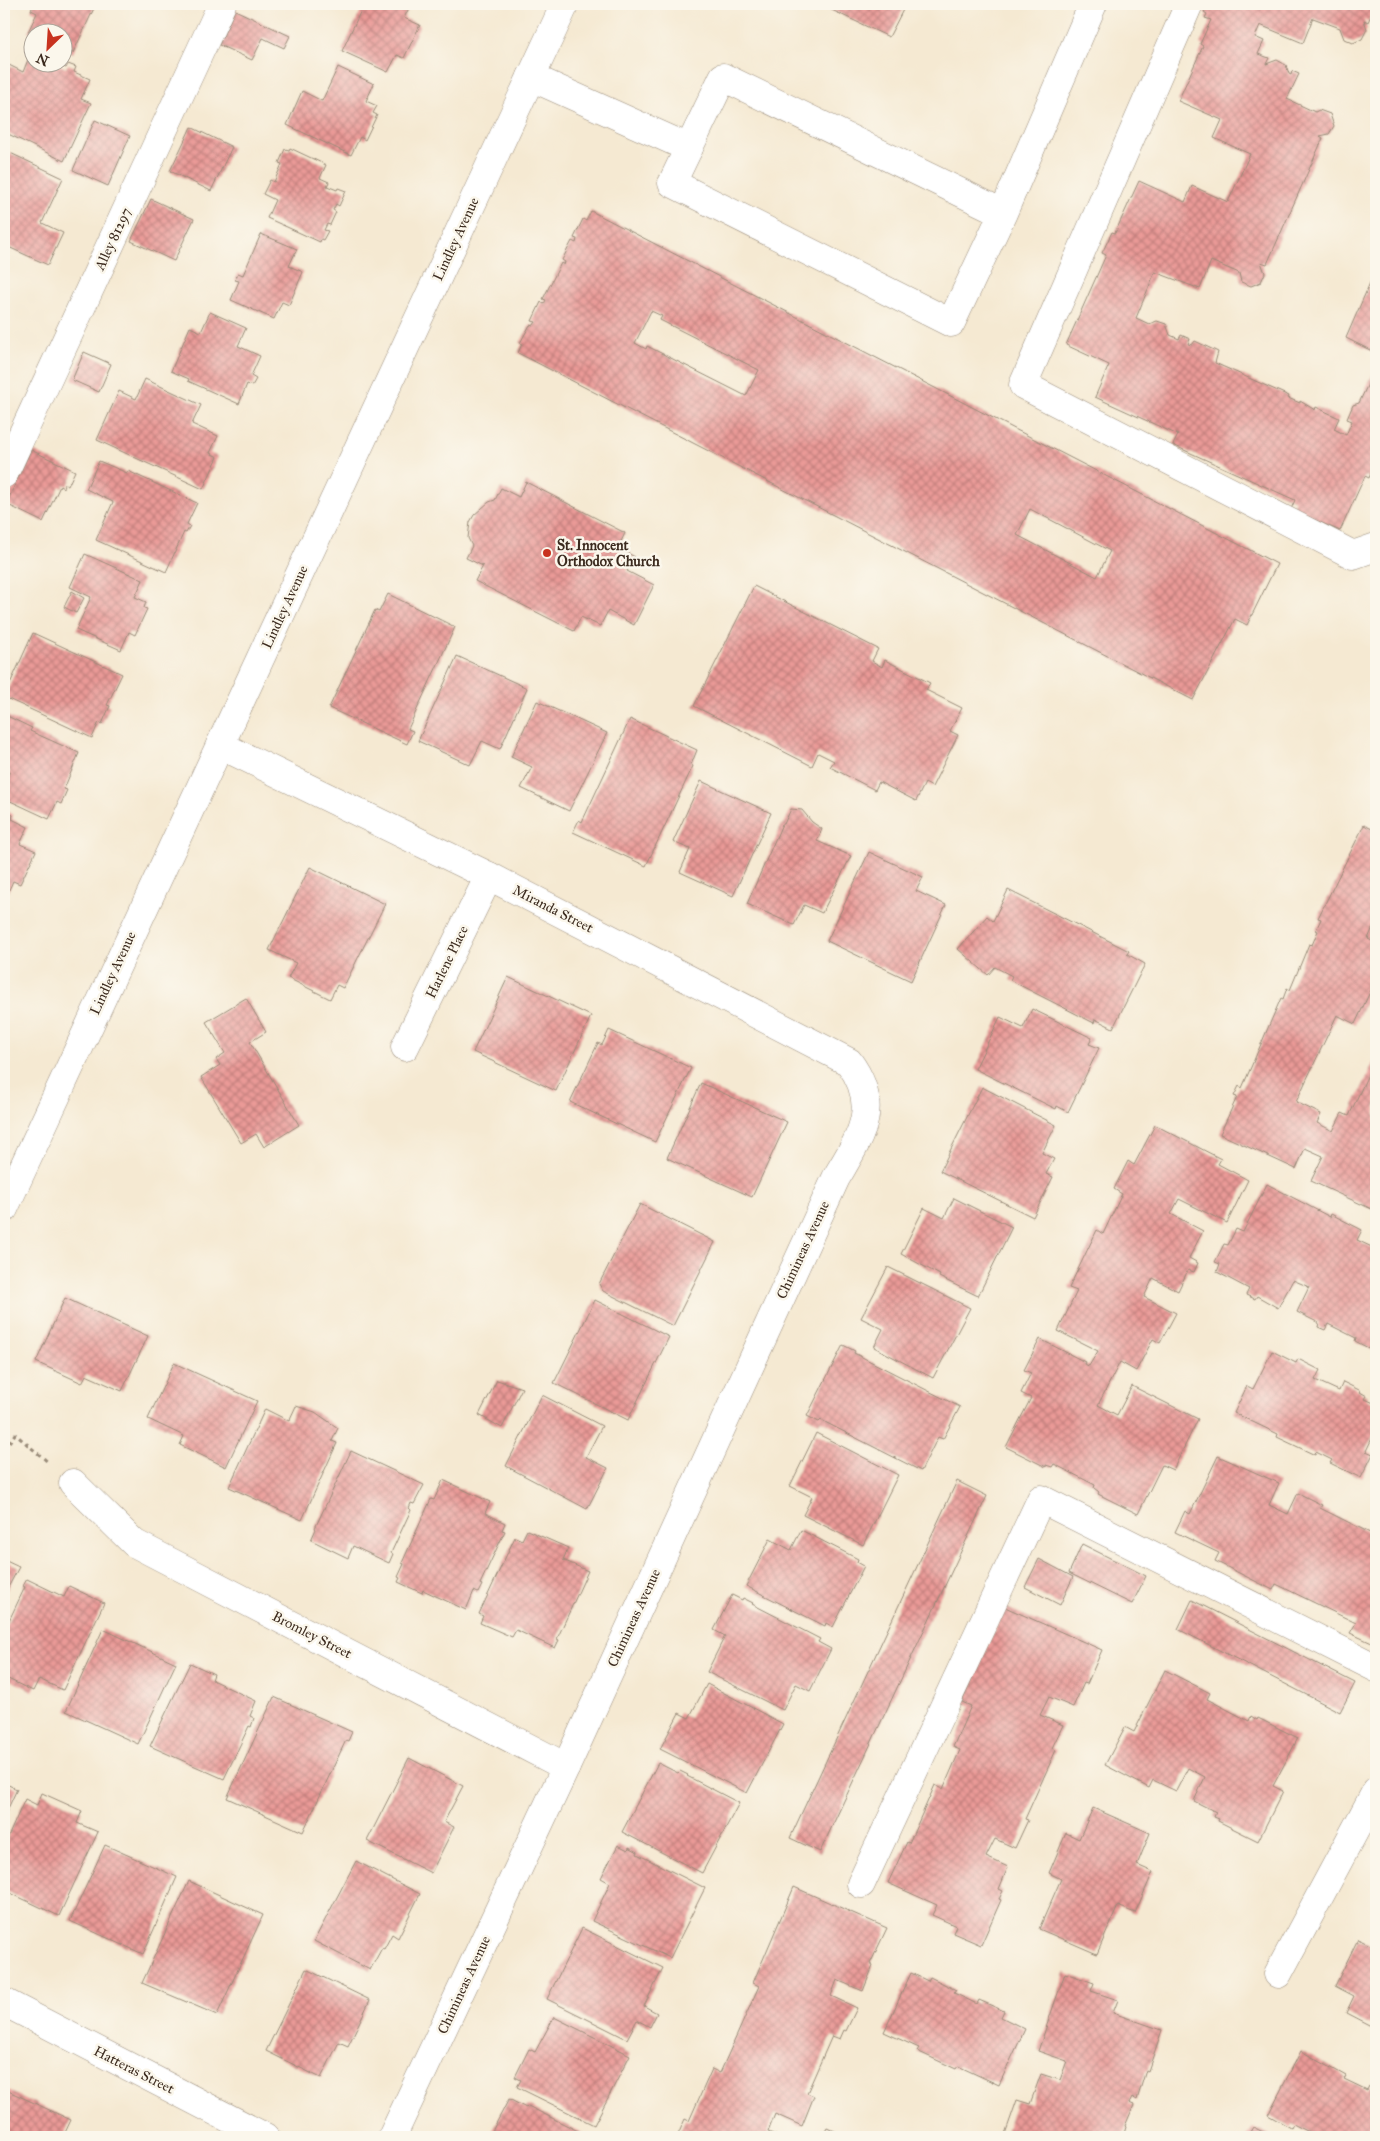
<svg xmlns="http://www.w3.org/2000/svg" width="1380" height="2141" viewBox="0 0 1380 2141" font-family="'IM FELL Great Primer',serif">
<defs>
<pattern id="building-cross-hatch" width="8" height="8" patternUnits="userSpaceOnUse" patternTransform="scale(1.25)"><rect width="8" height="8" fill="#ea9a97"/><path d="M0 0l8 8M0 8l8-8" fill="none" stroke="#bf7e7b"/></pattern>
</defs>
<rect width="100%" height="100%" fill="#fbf7ec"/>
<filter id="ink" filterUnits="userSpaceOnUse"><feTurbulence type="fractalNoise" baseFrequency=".02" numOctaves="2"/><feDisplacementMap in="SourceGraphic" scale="10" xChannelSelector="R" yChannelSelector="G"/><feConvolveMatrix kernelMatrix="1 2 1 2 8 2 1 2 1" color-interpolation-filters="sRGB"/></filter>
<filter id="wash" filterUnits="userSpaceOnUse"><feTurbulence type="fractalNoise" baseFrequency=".0096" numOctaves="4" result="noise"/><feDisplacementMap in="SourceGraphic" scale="20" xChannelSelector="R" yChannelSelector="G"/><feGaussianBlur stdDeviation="1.12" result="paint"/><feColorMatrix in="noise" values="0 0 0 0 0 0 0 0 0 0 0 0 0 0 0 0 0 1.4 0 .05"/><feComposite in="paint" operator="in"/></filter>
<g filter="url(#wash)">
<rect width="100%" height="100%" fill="#f5e9d2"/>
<g id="blocks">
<g fill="url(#building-cross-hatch)" fill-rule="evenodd">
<polygon points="34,4 96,4 73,53 62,48 62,32 32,34 28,32 37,13 31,10"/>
<polygon points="364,4 411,4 404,18 420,25 404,58 397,55 388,72 342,51"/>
<polygon points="819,4 906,4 889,37"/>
<polygon points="1208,4 1376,4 1368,22 1364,20 1367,29 1362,39 1353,43 1344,39 1340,28 1313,18 1303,43 1260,25 1255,37 1264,41 1258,54 1269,58 1266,64 1277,60 1286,65 1289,74 1291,75 1292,71 1299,74 1287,99 1315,112 1319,110 1330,114 1334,126 1329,134 1320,136 1323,138 1267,264 1261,262 1265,273 1261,282 1251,286 1241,282 1239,273 1211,261 1200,289 1155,272 1136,318 1149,324 1157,321 1166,324 1170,335 1179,339 1181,335 1190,339 1188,344 1192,345 1195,341 1218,352 1215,363 1289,396 1288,398 1300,403 1300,401 1315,410 1316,407 1339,418 1334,429 1346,435 1352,421 1347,419 1353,405 1359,403 1376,367 1376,449 1373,456 1376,457 1376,461 1369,478 1365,476 1340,531 1291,509 1295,500 1173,445 1178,435 1095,397 1109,365 1066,345 1106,255 1102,253 1112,232 1115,233 1139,181 1185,202 1192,186 1228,202 1250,154 1214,138 1222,120 1178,101 1203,46 1200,44 1211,20 1205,18 1207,14 1204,12"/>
<polygon points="235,10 290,36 284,48 263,38 252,60 219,45"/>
<polygon points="32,50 32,62 53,62 66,68 68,64 76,67 74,72 90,79 81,99 91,103 64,161 4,132 4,70 7,64 23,72"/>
<polygon points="338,67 374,84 366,101 377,106 373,113 377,115 365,140 360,137 351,155 287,125 302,91 322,101"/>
<polygon points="95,120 130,136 108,186 73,170"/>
<polygon points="191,127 232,147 211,191 170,171"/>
<polygon points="290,148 326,165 320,178 329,182 327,186 337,190 338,188 346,191 339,206 336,204 333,210 336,212 330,225 327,224 324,230 328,231 323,240 321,239 320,242 267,218 275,200 263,194 270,180 274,182 282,164 279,163 285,149 289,150"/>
<polygon points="4,150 63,178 42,223 63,233 48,265 4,245"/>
<polygon points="151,199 194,219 174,261 131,241"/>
<path d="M 591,211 L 1277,564 L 1247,625 L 1235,619 L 1193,700 L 518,353 L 522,344 L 520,343 L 530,325 L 533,326 L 536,322 L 532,321 L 541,302 L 544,304 L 546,300 L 543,299 L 561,263 L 564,265 L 565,262 L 562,260 L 572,241 L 576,243 L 577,239 L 574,238 L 583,219 L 586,221 ZM 651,311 L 662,316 L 660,320 L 759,370 L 746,396 L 647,346 L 646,349 L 635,343 ZM 1030,509 L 1110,551 L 1097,577 L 1017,535 Z"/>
<polygon points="261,234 297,249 289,266 303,272 289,305 282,302 274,319 231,300 239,281 235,280 238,273 243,275"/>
<polygon points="1376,269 1376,353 1346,338"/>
<polygon points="210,312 246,328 238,346 260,356 251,376 256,379 252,386 247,384 239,404 188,381 189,379 171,371 190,327 201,332"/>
<polygon points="84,352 111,364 99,392 72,380"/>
<polygon points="145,379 201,405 192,424 218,436 210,453 218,457 203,489 97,440 119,391 136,399"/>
<polygon points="31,450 75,471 68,486 64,484 63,488 60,486 43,522 6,504"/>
<polygon points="99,461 127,473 128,471 197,503 187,524 190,526 186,533 184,532 166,572 96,540 113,502 86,489"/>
<polygon points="526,482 625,533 618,548 635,557 627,571 654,585 634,625 608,611 600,626 581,617 574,631 475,581 483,566 466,558 472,546 468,538 470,522 474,515 489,502 495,500 501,488 519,497"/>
<polygon points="85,554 143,580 135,597 146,602 144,608 147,609 135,635 129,632 121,650 76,630 91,597 70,587"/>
<polygon points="754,586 878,649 872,661 882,667 885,660 930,683 926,690 962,708 950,731 958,735 932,787 925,783 916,801 879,782 875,790 830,767 834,761 818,753 812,766 694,706"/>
<polygon points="72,591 84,598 76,613 64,607"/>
<polygon points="388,594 455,627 408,729 413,731 407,744 329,708 375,610 379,612"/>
<polygon points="33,633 122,674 107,705 110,706 102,724 99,722 92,738 4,697"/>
<polygon points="457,656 527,688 500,749 482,741 470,765 418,741"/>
<polygon points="537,701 607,733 569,811 521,788 532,767 511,757"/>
<polygon points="5,715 32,728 30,731 79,753 64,789 67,790 61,804 57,802 49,819 4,798 4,784 10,771 4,768 7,756 4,755"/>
<polygon points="630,719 697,750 691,765 693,766 646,866 573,832 579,820 582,822"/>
<polygon points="701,781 771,813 733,896 680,872 690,849 673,842"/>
<polygon points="791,809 802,810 812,822 822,829 817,841 851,856 822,913 804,905 794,925 747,904 782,824 784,824"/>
<polygon points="4,810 13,815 12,819 28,827 20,844 36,851 20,884 13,881 4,901"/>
<polygon points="1364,825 1376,831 1376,920 1368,939 1376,943 1376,979 1355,1024 1337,1015 1296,1102 1321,1114 1317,1123 1333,1131 1342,1113 1349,1116 1376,1057 1376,1211 1311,1181 1323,1156 1305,1148 1296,1169 1220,1134 1237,1097 1234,1096 1239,1086 1242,1088 1281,998 1283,999 1287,988 1290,990 1309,944 1312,945 1318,931 1316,930 1321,919 1318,918"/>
<polygon points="869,852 923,877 916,891 946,905 911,981 827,941"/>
<polygon points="310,867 385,904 343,988 337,985 330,999 288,978 296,963 269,950"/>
<polygon points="1008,890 1129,951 1127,954 1145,964 1113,1028 1095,1019 1094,1023 1035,993 1010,980 1012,976 995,967 988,975 958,949 987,916 993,921"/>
<polygon points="508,977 591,1016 556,1091 473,1052"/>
<polygon points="246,998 266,1032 250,1042 299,1125 264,1147 256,1134 241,1143 201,1077 220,1065 216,1059 225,1053 206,1022"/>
<polygon points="1032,1009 1092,1038 1089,1044 1099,1048 1068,1112 1057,1106 1056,1109 975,1069 1000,1017 1023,1028"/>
<polygon points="609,1030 691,1068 655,1142 570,1102 598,1043 602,1045"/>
<polygon points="701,1083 787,1122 752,1197 667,1158"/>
<polygon points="982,1087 1056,1125 1042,1153 1054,1159 1046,1174 1053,1177 1033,1217 940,1171"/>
<polygon points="1155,1125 1221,1159 1218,1164 1248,1180 1227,1223 1179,1199 1171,1214 1203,1231 1189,1258 1198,1263 1194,1272 1188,1270 1178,1291 1153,1278 1144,1297 1176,1313 1160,1343 1153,1339 1136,1371 1120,1362 1098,1405 1117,1415 1132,1386 1198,1419 1173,1470 1162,1465 1138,1514 1098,1494 1099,1492 1094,1488 1095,1485 1054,1464 1052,1467 1046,1465 1046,1467 1006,1447 1031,1398 1021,1393 1031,1373 1024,1370 1040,1339 1085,1362 1084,1364 1089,1366 1098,1351 1058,1331 1077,1291 1069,1288 1097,1230 1103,1234 1122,1194 1114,1189 1128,1161 1134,1165"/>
<polygon points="1267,1184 1330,1217 1331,1214 1362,1230 1357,1240 1376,1249 1376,1352 1355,1341 1356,1338 1328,1324 1325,1330 1318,1327 1319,1323 1297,1312 1309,1287 1293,1280 1278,1308 1257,1296 1255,1299 1246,1295 1249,1289 1217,1272 1220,1264 1215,1262 1224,1244 1228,1245 1236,1229 1243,1232"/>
<polygon points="954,1198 1012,1227 978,1296 939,1277 940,1275 901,1254 924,1208 944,1218"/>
<polygon points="640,1204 715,1242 673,1326 603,1291 599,1284"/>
<polygon points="888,1267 970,1308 933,1378 874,1347 883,1329 861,1318"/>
<polygon points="65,1298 148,1336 122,1391 86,1375 82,1383 36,1362"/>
<polygon points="595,1300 669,1337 628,1420 554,1383"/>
<polygon points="843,1345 855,1351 854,1353 960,1407 943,1439 938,1437 921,1471 821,1420 819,1422 807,1416"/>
<polygon points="1272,1351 1296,1363 1298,1359 1320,1370 1315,1380 1339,1391 1343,1382 1361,1391 1360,1392 1367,1396 1365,1399 1376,1404 1376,1430 1366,1451 1373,1454 1361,1478 1330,1463 1332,1460 1316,1452 1315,1455 1277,1437 1278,1434 1234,1413 1247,1386 1253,1389"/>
<polygon points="174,1363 257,1401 226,1467 180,1445 184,1436 148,1419"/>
<polygon points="497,1380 522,1388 502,1428 479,1415"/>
<polygon points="542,1395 602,1426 586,1457 608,1468 587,1509 506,1466"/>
<polygon points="296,1406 315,1412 338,1428 332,1441 337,1443 302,1520 229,1487 265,1409 289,1421"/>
<polygon points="816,1433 898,1475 863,1545 803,1515 812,1497 790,1486"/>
<polygon points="351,1451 424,1485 414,1504 411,1503 409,1508 411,1510 391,1553 393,1554 389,1563 353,1546 348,1558 311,1540 316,1529 315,1528"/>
<polygon points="1218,1456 1279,1483 1269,1505 1288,1514 1298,1493 1322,1505 1320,1508 1376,1536 1376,1643 1374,1644 1350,1633 1356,1623 1276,1584 1273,1590 1215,1561 1219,1553 1175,1532 1185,1511 1190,1514"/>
<polygon points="443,1480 490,1502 485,1513 505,1523 502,1530 505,1531 480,1584 482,1585 478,1593 474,1591 466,1610 423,1590 422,1593 398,1582 400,1578 398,1577 404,1564 402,1563 431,1499 434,1500"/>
<polygon points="957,1481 987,1496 820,1852 790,1838"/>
<polygon points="527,1530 568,1548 563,1560 588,1571 557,1639 559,1640 555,1648 516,1630 512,1637 480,1623 483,1616 479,1614 515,1537 522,1540"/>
<polygon points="801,1530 858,1559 857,1562 864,1566 833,1627 826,1623 825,1626 746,1586 770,1539 791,1550"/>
<polygon points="1082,1544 1146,1576 1132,1604 1069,1573"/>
<polygon points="1039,1559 1073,1577 1060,1605 1025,1587"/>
<polygon points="4,1560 19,1567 4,1595"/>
<polygon points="27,1579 64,1597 69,1586 104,1603 63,1690 39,1679 33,1691 4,1677 4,1631 25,1587 23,1586"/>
<polygon points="732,1595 742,1600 743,1598 753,1603 752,1604 820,1639 818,1642 831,1649 810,1691 796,1684 783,1710 707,1672 725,1636 714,1630"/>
<polygon points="1192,1600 1355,1683 1340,1712 1178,1629"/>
<polygon points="1005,1607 1102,1650 1087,1684 1084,1683 1073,1707 1049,1697 1040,1715 1063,1725 1052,1748 1056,1750 1025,1819 1028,1820 1015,1848 995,1839 986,1857 1008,1867 999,1889 1003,1891 999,1899 1001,1900 981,1945 953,1933 956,1926 932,1915 937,1905 888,1883 907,1842 909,1843 935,1785 943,1789 960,1750 953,1747 971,1706 962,1702"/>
<polygon points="103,1629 176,1663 138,1744 66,1711"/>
<polygon points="190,1663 214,1674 212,1680 256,1701 250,1716 254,1718 251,1727 249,1726 224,1779 150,1746"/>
<polygon points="1165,1670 1210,1693 1207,1699 1249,1721 1251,1716 1257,1720 1258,1718 1298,1738 1273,1786 1283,1791 1258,1841 1218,1821 1219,1819 1214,1817 1216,1812 1194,1801 1205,1777 1188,1768 1176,1791 1153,1780 1149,1788 1105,1765 1125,1727 1134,1732"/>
<polygon points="707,1684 783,1724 747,1793 660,1749 679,1713 689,1718"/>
<polygon points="274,1697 352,1732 348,1741 346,1740 303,1832 227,1798"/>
<polygon points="409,1758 463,1786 444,1822 454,1827 431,1873 367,1841"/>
<polygon points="658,1763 678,1773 680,1771 688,1775 687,1776 739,1803 702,1873 622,1832"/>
<polygon points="4,1783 17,1789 4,1817"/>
<polygon points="42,1793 82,1811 77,1823 98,1832 59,1916 4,1890 4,1846 25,1799 37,1805"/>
<polygon points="1093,1808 1150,1833 1137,1865 1153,1872 1135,1913 1118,1906 1097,1954 1039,1929 1061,1879 1049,1873 1066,1833 1079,1839"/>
<polygon points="105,1845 177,1877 143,1954 70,1921"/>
<polygon points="618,1845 628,1850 629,1847 638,1852 637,1854 705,1888 670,1958 592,1921 610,1883 601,1878"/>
<polygon points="356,1861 420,1894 398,1938 392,1934 384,1949 382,1948 370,1970 314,1941"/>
<polygon points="189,1881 263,1915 217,2015 142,1983"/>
<polygon points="794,1887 887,1928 870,1964 873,1966 863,1991 837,1980 831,1996 857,2008 846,2031 844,2030 840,2039 832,2036 807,2093 814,2096 802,2126 775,2114 768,2132 780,2137 677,2137 685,2119 689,2121 712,2069 720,2073 759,1986 753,1983"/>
<polygon points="582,1928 663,1968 644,2006 657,2013 650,2027 637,2020 627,2039 547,1999"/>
<polygon points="1358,1939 1376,1948 1376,2024 1373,2022 1371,2026 1346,2013 1354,1996 1335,1986"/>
<polygon points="306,1969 370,2000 348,2046 339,2042 321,2078 266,2051"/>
<polygon points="911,1973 928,1981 930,1977 956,1990 954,1993 977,2004 979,2000 1004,2011 1001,2017 1025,2029 999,2085 958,2066 956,2069 917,2051 919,2048 884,2032"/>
<polygon points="1065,1973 1094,1983 1091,1991 1118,2000 1113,2013 1162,2030 1148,2071 1146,2070 1137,2100 1132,2097 1129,2103 1134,2105 1125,2126 1126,2127 1123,2137 1004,2137 1017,2100 1030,2104 1041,2074 1060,2080 1067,2061 1038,2051"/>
<polygon points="554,2017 630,2055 594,2125 517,2087 521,2080 515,2077 529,2049 535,2052"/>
<polygon points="1301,2051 1346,2076 1344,2079 1367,2090 1369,2086 1376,2089 1376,2137 1310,2137 1306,2136 1309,2132 1293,2124 1291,2128 1268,2115"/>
<polygon points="4,2089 71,2120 63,2137 4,2137"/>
<polygon points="509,2099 526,2108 528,2106 586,2135 585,2137 489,2137"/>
<polygon points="1253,2127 1273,2137 1247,2137"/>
<polygon points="828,2128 848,2137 823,2137"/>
</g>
</g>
</g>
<g filter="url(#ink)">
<use href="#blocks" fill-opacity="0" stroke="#988a78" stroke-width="1"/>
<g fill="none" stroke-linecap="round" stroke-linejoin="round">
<defs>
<g id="minor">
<polyline points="1189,4 1023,385 1353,555 1376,547"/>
<polyline points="531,77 689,148"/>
<polyline points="1003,213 723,77 672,183 951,323 1003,213 1093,4"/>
<polyline points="4,474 222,4"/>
<path d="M 220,745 L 489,876 L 849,1062 C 882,1107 860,1137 836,1178 L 566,1767 L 392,2137"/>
<polyline points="405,1047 489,876"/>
<polyline points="73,1483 134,1543 566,1767"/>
<polyline points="861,1884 1041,1499 1376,1668"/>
<polyline points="1278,1974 1376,1791"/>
<polyline points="4,2002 265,2137"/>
</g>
<polyline id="major" points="4,1209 565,4"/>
</defs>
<use href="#minor" stroke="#988a78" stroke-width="29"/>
<use href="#major" stroke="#988a78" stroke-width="29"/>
<polyline stroke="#988a78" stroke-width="3" stroke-dasharray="4 4" stroke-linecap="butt" points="4,1449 15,1434 48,1462"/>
<use href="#minor" stroke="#fff" stroke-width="28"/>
<use href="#major" stroke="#fff" stroke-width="28"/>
</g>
</g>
<circle fill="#c8321e" stroke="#fbf7ec" stroke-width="2" cx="547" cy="553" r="5"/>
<g text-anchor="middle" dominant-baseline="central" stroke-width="5" stroke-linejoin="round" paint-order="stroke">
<g font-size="14" fill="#3b2a1e" stroke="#fbf7ec">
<text transform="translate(113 239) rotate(-65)">Alley 81297</text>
<text transform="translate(456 239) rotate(-65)">Lindley Avenue</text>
<text transform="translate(285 607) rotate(-65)">Lindley Avenue</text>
<text transform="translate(553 909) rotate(27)">Miranda Street</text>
<text transform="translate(447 962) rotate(-64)">Harlene Place</text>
<text transform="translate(113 973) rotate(-65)">Lindley Avenue</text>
<text transform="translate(803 1250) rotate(-65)">Chimineas Avenue</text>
<text transform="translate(634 1618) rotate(-65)">Chimineas Avenue</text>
<text transform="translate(312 1635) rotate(27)">Bromley Street</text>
<text transform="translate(464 1985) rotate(-65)">Chimineas Avenue</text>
<text transform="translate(134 2070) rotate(27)">Hatteras Street</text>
</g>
<g font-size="14" font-weight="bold" fill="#3b2a1e" stroke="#fbf7ec" text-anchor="start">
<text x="557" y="545">St. Innocent<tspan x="557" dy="16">Orthodox Church</tspan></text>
</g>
</g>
<rect width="1380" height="2141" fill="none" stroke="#fbf7ec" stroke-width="20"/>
<g transform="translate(48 48) rotate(205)"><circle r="24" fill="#fbf7ec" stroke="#aea59a"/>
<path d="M0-4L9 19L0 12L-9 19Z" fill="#c8321e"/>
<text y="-8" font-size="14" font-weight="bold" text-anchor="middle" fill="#3b2a1e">N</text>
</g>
</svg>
